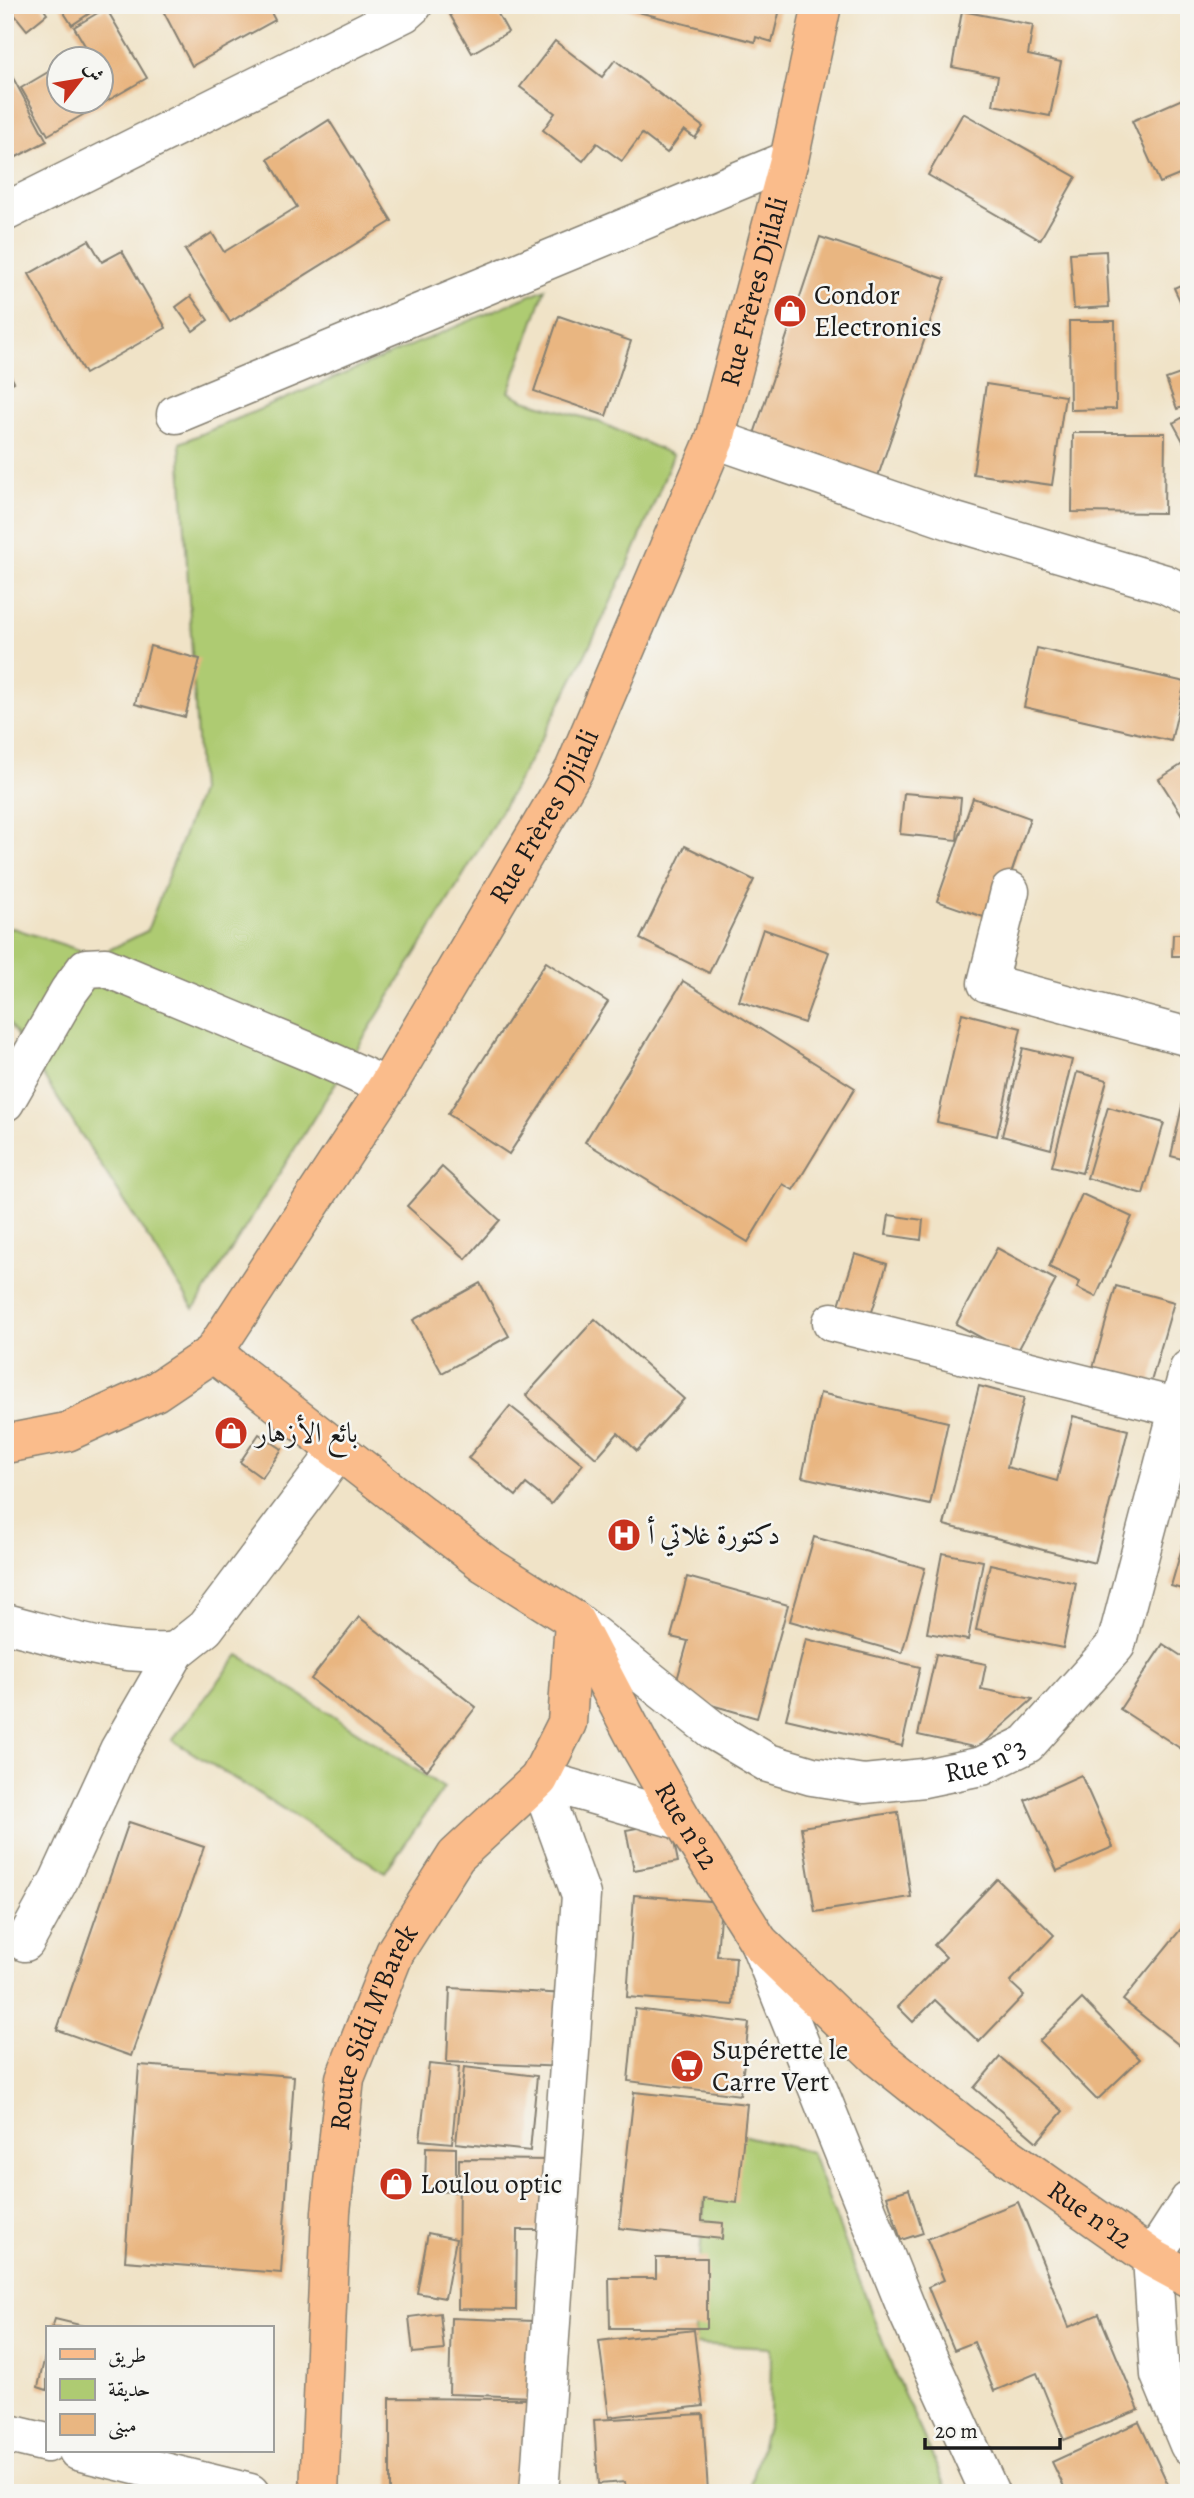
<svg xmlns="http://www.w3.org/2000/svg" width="1194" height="2498" viewBox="0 0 1194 2498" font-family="Alegreya,Amiri,serif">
<rect width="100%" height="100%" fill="#f6f6f2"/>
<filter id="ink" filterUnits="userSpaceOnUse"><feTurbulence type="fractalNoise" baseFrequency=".0143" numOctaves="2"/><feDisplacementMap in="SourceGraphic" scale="14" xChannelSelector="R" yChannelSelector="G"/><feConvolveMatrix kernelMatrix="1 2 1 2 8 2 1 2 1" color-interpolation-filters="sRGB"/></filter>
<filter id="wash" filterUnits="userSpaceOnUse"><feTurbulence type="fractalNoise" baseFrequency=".00686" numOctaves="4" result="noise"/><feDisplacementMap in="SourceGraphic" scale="28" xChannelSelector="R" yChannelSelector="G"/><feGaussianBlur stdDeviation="1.57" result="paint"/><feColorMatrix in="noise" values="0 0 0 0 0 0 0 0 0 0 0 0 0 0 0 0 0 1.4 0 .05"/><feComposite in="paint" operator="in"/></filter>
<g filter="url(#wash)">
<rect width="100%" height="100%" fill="#f0e3c7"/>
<g fill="#aecb72" stroke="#657447" stroke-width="2">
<path d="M 545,289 L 509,392 L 524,400 L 599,422 L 673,455 C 604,640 503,813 399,981 C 331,1091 263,1200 194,1309 L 5,1017 L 5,929 L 13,928 L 97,956 L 147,931 L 200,792 L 180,443 Z"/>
<polygon points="239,1655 444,1788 385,1872 172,1740"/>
<polygon points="709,2127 811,2152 894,2372 949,2493 749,2493 770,2416 771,2348 694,2344"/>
</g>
<g id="blocks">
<g fill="#e9b681">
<polygon points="7,5 41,5 47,14 27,30"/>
<polygon points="59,5 102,5 72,25"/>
<polygon points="160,5 267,5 275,20 192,66"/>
<polygon points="462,5 493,5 508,32 472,53 449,13"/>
<polygon points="611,5 781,5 772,42 756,37 755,42"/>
<polygon points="106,8 147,78 48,135 21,88 60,65 60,102 102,102 102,60 69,60 87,49 74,27"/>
<polygon points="962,11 1033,25 1028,55 1061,62 1050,116 993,105 998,76 952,67"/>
<polygon points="555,41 602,77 615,60 703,127 695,138 684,130 667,153 642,134 622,161 597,143 583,161 543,130 555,113 520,87"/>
<polygon points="5,63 47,141 5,163"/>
<polygon points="1189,96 1189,171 1160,183 1132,121"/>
<polygon points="963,113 1076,177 1040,240 928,175"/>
<polygon points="329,120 392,221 230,322 185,250 212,233 224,252 297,207 268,159"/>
<polygon points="820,237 945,279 873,491 749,449"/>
<polygon points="89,240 102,262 122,251 166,328 85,374 29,274"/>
<polygon points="1106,251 1109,307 1074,309 1070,253"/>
<polygon points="1189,281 1189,320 1174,288"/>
<polygon points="191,296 208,320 193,331 176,307"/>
<polygon points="559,316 631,341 606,416 534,391"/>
<polygon points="1069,321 1115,321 1116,409 1070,410"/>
<polygon points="5,365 14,382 5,387"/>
<polygon points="1189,371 1189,405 1177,409 1166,379"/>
<polygon points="986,384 1065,396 1052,485 973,474"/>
<polygon points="1189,414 1189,452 1173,423"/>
<polygon points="1073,433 1165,433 1164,513 1072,512"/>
<polygon points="150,646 200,659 185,717 135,704"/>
<polygon points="1037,648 1185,682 1171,741 1024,707"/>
<polygon points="1189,760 1189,826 1159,779"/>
<polygon points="904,793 961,798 957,840 900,834"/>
<polygon points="973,798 1030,818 995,921 937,901"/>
<polygon points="685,846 754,880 709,973 640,939"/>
<polygon points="763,929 829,952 804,1023 739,1001"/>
<polygon points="1173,934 1189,934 1189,956 1172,956"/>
<polygon points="546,962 608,1002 509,1154 448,1114"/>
<polygon points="683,981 855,1088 793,1190 783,1184 748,1242 585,1142"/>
<polygon points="962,1013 1021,1028 997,1136 937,1122"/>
<polygon points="1023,1048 1072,1060 1051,1149 1002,1136"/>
<polygon points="1077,1072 1107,1080 1082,1173 1052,1166"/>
<polygon points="1183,1102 1189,1103 1189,1161 1171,1156"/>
<polygon points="1108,1107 1164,1123 1143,1194 1087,1178"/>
<polygon points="442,1167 500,1220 466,1259 407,1206"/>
<polygon points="1082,1194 1132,1217 1096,1297 1077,1288 1080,1282 1049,1267"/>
<polygon points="889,1215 923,1220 921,1240 886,1235"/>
<polygon points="997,1248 1056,1280 1015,1356 956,1324"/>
<polygon points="855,1254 887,1264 870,1318 838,1308"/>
<polygon points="480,1283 509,1336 442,1373 413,1320"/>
<polygon points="1116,1286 1174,1302 1148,1392 1091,1375"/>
<polygon points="595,1319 684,1399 637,1451 618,1433 596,1458 526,1395"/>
<polygon points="979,1386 1024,1398 1007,1467 1057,1481 1073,1416 1128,1430 1095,1563 944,1525"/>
<polygon points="820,1393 948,1422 930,1505 802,1477"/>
<polygon points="510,1406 583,1464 551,1504 526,1484 516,1496 468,1458"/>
<polygon points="259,1434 282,1449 262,1478 240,1462"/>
<polygon points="1188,1527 1189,1527 1189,1591 1171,1586"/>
<polygon points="814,1537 925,1568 902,1653 790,1621"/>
<polygon points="942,1553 983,1561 968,1640 927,1633"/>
<polygon points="990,1564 1076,1583 1063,1648 976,1630"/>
<polygon points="687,1577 788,1605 757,1718 673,1694 688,1641 671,1637"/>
<polygon points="359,1617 476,1707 427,1770 311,1679"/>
<polygon points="806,1639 920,1667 902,1746 786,1719"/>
<polygon points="1163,1644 1189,1661 1189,1754 1120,1709"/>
<polygon points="936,1654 986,1664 981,1689 1033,1699 978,1748 918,1735"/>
<polygon points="1081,1775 1113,1847 1057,1871 1025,1800"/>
<polygon points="898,1812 911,1897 815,1912 801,1827"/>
<polygon points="129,1822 204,1847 131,2056 57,2030"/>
<polygon points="670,1822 678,1862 634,1870 626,1830"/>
<polygon points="997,1879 1054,1935 1010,1982 1024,1995 979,2042 935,2000 913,2022 898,2007 946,1957 934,1945"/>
<polygon points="634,1895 721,1902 717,1956 736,1957 733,2005 627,1997"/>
<polygon points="1189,1919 1189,2043 1184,2049 1123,2000"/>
<polygon points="450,1988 568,1994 565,2067 447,2062"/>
<polygon points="1082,1999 1140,2059 1097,2100 1039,2041"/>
<polygon points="635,2009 749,2023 740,2095 628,2081"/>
<polygon points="1000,2057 1063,2111 1037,2142 974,2088"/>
<polygon points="429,2064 459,2067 452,2143 420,2140"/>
<polygon points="139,2065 294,2076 281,2273 125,2261"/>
<polygon points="464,2067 537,2076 530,2151 456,2143"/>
<polygon points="634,2092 747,2104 737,2203 703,2199 702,2221 723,2223 722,2239 619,2228"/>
<polygon points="426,2147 456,2148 456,2192 425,2191"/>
<polygon points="459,2159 555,2160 554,2230 517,2230 516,2310 458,2309"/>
<polygon points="909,2189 923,2233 901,2240 887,2196"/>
<polygon points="1018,2202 1069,2327 1099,2314 1139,2410 1064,2440 1037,2373 994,2391 974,2342 954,2350 928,2287 944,2280 927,2239"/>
<polygon points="428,2233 456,2239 445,2298 417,2293"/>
<polygon points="656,2258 707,2258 707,2328 610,2328 609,2278 656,2278"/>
<polygon points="440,2313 444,2350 413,2353 409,2317"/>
<polygon points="451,2318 534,2321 532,2397 449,2394"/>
<polygon points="55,2319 88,2327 88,2328 52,2328"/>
<polygon points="694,2330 703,2406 609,2417 599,2341"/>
<polygon points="46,2352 47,2353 47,2390 38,2387"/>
<polygon points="390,2398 533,2399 534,2487 492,2488 492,2493 390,2493"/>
<polygon points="703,2414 708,2492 626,2493 625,2482 598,2484 594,2420"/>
<polygon points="1139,2422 1172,2493 1067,2493 1052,2462"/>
</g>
</g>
</g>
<g filter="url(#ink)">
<use href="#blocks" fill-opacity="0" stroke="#868072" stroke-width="2"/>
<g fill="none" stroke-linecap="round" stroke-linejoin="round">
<defs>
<g id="minor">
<polyline points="5,212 404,13 413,5"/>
<polyline points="176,414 789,160"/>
<polyline points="715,439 952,521 1165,584 1189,596"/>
<polyline points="1010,891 987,983 1189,1037"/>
<polyline points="5,1102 69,991 86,968 105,967 307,1051 387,1087"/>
<polyline points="832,1322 1179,1408"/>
<path id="s1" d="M 574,1620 L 714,1731 L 768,1763 L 812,1776 L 864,1784 L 924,1778 L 982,1766 L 1027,1744 L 1116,1645 L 1189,1369"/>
<path d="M 5,1623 C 61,1637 119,1658 176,1651"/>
<polyline points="539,1779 683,1821"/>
<polyline points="25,1942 59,1880 119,1750 176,1651 205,1628 339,1450"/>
<polyline points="759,1942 909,2315 990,2493"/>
<polyline points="1189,2201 1152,2258 1160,2375 1189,2445"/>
<polyline points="5,2433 47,2443"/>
<polyline points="78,2451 250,2493"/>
<polyline points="539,2493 581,1895 539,1779"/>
</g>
<g id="major">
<path id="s2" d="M 213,1353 L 485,1564 L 574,1620 L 640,1746 L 683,1821 L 759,1942 L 879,2058 L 963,2125 L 1152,2258 L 1189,2278"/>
<path id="s3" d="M 5,1444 L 67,1432 L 155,1392 L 213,1353 L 387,1087 L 574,770 L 715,439 L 789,160 L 822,5"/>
<path id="s4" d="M 319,2493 L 331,2212 L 345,2078 L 395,1952 L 456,1856 L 539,1779 L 567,1723 L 574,1621"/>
</g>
</defs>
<use href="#minor" stroke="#868072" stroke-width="41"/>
<use href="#major" stroke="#868072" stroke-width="41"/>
<use href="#minor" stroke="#fff" stroke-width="38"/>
<use href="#major" stroke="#fabc8b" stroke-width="38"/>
</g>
</g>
<defs>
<symbol id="shop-disc" viewBox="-11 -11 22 22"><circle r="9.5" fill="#c8321e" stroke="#f6f6f2"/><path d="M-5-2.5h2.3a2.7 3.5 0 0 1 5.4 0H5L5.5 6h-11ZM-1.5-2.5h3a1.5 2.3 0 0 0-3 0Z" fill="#fff"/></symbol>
<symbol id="hospital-disc" viewBox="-11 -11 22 22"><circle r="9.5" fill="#c8321e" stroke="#f6f6f2"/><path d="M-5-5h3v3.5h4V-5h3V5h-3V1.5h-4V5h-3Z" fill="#fff"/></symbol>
<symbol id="supermarket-disc" viewBox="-11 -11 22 22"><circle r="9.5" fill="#c8321e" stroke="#f6f6f2"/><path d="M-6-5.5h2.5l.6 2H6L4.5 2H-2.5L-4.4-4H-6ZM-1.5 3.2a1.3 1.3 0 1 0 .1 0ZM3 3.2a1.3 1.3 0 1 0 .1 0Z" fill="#fff"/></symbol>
</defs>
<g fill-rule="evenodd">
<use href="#shop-disc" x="771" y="292" width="38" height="38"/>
<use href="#shop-disc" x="212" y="1414" width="38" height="38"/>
<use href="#hospital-disc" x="605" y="1516" width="38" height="38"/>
<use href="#supermarket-disc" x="668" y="2047" width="38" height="38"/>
<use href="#shop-disc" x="377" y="2165" width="38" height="38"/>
</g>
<g text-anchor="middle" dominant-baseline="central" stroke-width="5" stroke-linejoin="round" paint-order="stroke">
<g font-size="28" fill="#1c1c1c" stroke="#f6f6f2">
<text stroke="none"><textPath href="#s3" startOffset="1428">Rue Frères Djilali</textPath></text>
<text stroke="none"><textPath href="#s3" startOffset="861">Rue Frères Djilali</textPath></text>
<text stroke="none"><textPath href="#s1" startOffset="464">Rue n°3</textPath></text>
<text stroke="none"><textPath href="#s2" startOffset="684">Rue n°12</textPath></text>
<text stroke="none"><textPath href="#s4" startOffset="472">Route Sidi M'Barek</textPath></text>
<text stroke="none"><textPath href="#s2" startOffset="1251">Rue n°12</textPath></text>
</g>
<g font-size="28" fill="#1c1c1c" stroke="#f6f6f2" text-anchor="start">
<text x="814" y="295">Condor<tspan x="814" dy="32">Electronics</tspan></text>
<text x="256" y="1433">بائع الأزهار</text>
<text x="648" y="1535">دكتورة غلاتي أ</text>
<text x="712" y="2050">Supérette le<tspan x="712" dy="32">Carre Vert</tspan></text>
<text x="420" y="2184">Loulou optic</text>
</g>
</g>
<rect width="1194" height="2498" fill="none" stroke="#f6f6f2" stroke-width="28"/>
<rect x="46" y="2326" width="228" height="126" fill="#f6f6f2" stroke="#9f9f9c" stroke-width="2"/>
<rect x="60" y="2349" width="35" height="10" fill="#fabc8b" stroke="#9f9f9c" stroke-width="2"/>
<text x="108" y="2362" font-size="21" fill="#1c1c1c">طريق</text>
<rect x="60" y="2379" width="35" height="21" fill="#aecb72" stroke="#9f9f9c" stroke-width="2"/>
<text x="108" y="2396" font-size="21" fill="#1c1c1c">حديقة</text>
<rect x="60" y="2414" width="35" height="21" fill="#e9b681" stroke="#9f9f9c" stroke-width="2"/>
<text x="108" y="2432" font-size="21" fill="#1c1c1c">مبنى</text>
<g transform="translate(80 80) rotate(59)"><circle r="33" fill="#f6f6f2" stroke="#9f9f9c" stroke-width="2"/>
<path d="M0-5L12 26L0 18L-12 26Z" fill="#c8321e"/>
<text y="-10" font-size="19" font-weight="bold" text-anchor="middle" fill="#1c1c1c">ش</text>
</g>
<path d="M925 2438v10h135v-10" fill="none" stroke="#1c1c1c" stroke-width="3.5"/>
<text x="935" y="2438" font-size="21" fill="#1c1c1c" stroke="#f6f6f2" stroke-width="5" paint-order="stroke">20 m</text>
</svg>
